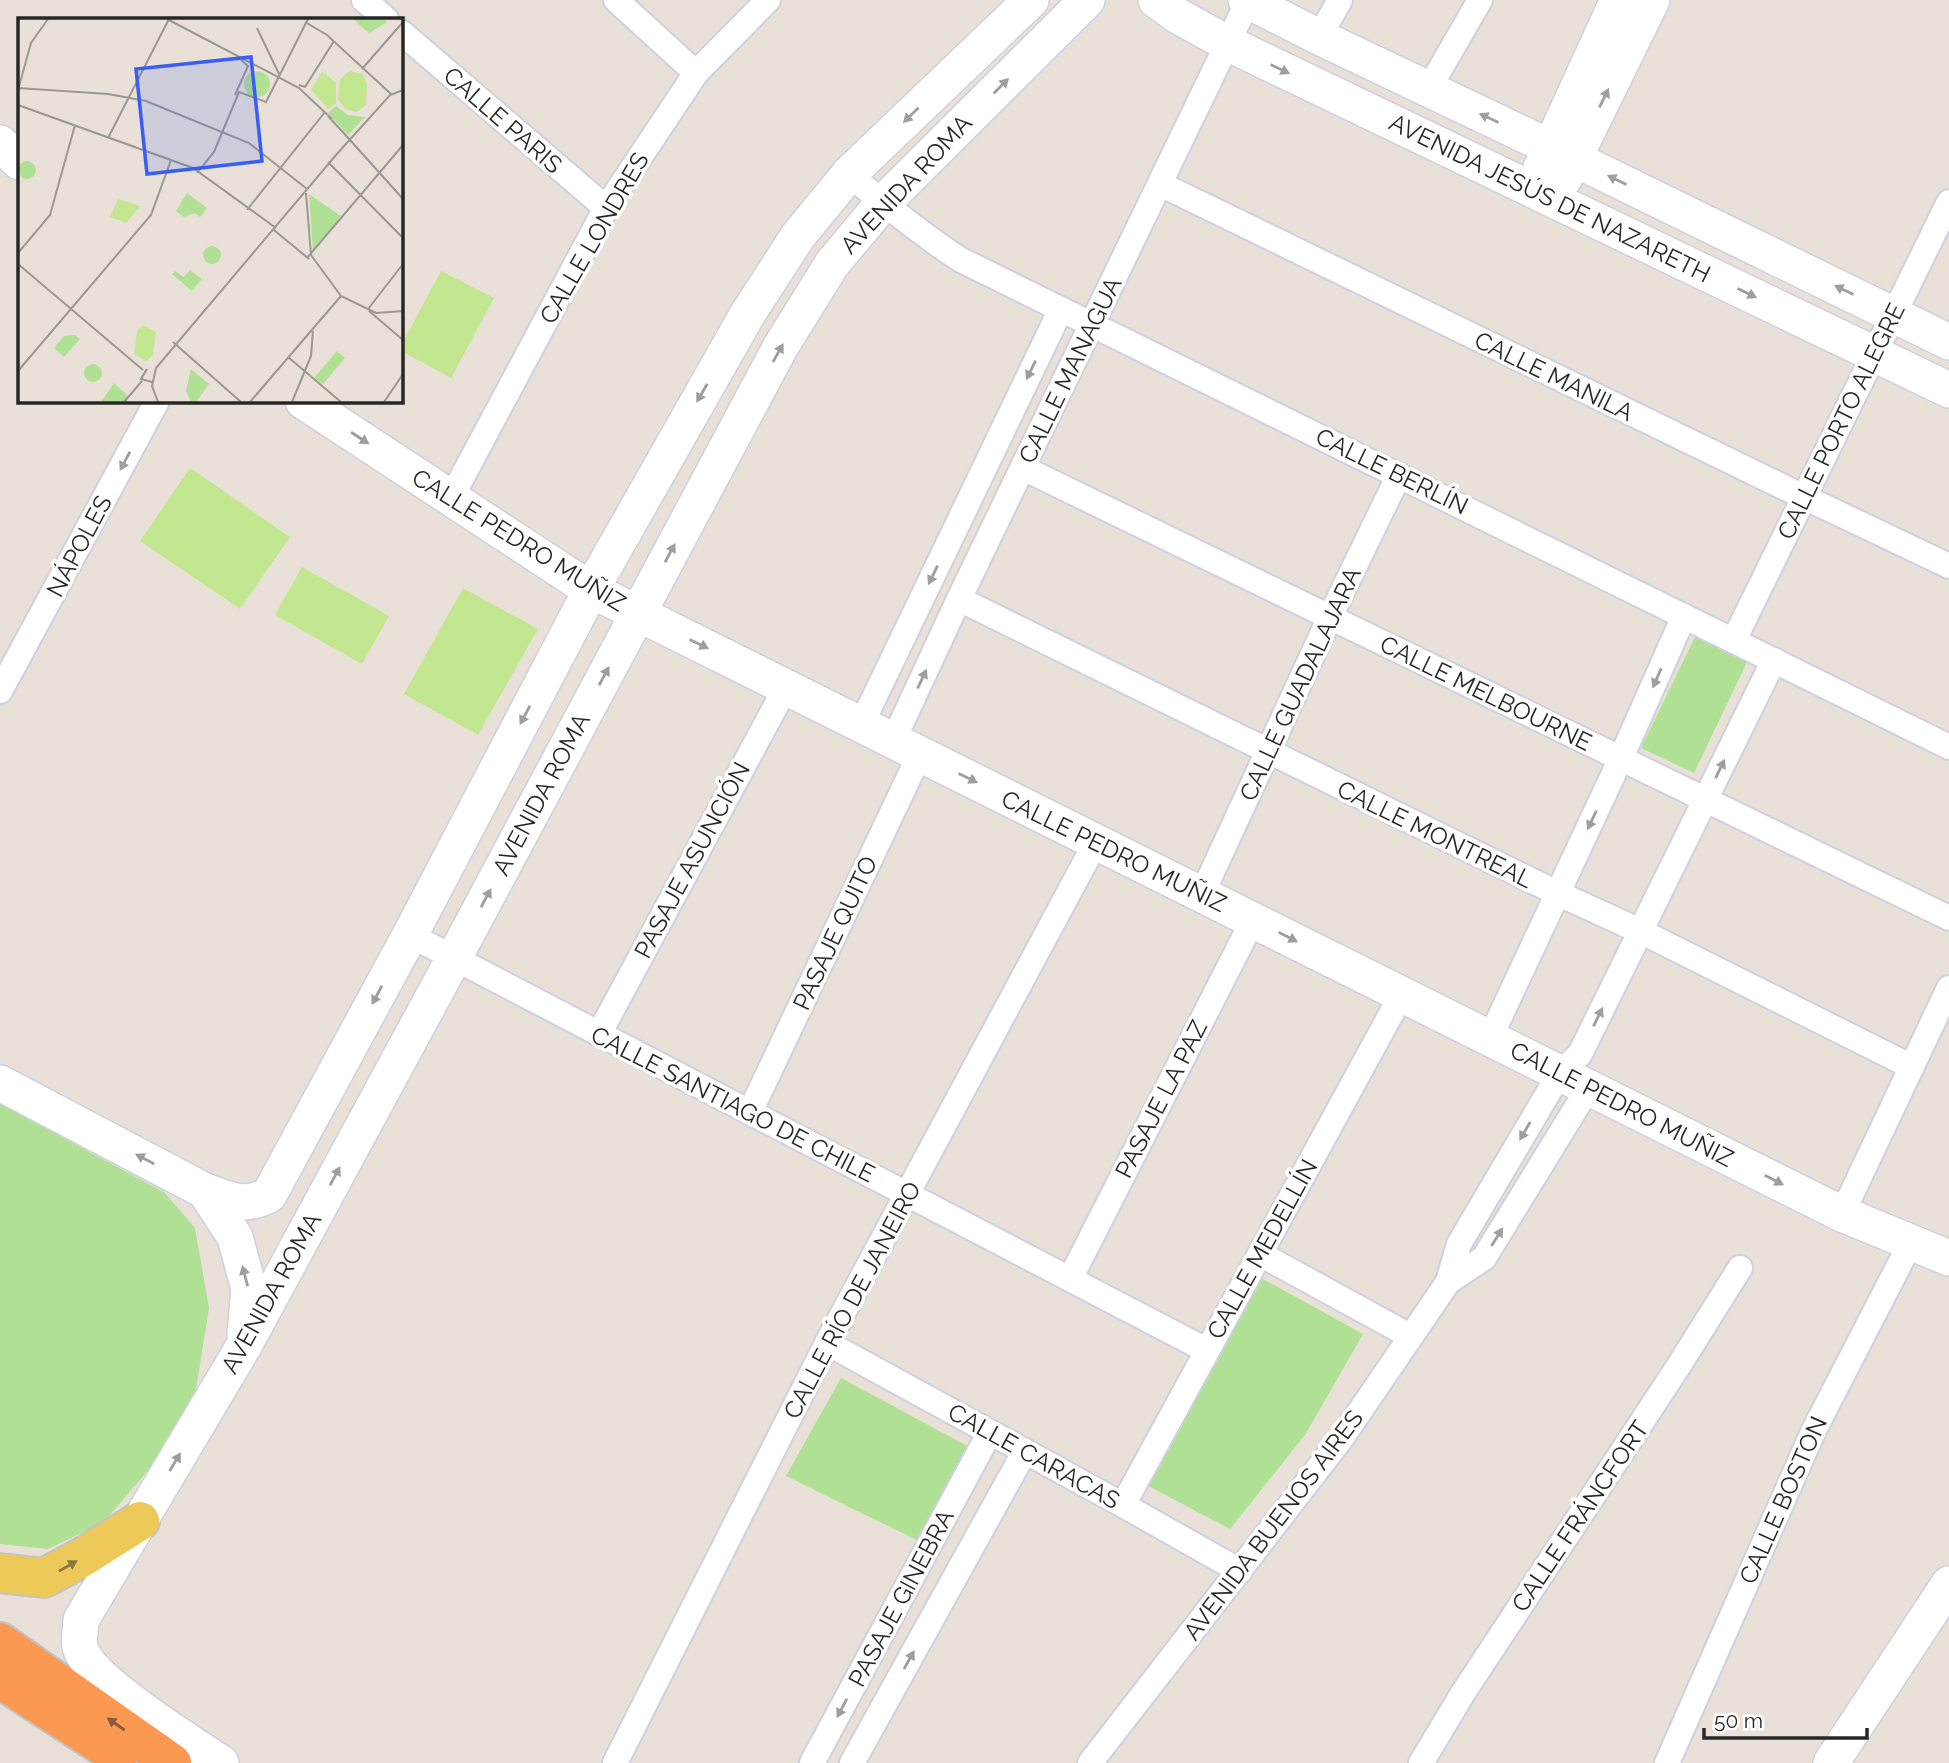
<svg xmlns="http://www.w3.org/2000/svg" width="1949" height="1763" viewBox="0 0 1949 1763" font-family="Raleway,sans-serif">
<rect width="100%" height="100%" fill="#e9e1d8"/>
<g fill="#afe094">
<polygon points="1696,635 1748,660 1694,773 1641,748"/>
<polygon points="0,1103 12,1108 91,1153 164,1192 195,1228 209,1308 196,1389 156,1461 104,1522 48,1549 0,1544"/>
<polygon points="1254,1274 1363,1334 1305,1435 1230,1529 1137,1480"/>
<polygon points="841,1378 986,1456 929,1546 786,1476"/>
</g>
<g fill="#c3e790">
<polygon points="441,271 494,298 451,378 401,351 401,346"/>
<polygon points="190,468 290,537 240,609 140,541"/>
<polygon points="302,567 389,616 362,664 275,615"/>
<polygon points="463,588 538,629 478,735 404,694"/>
</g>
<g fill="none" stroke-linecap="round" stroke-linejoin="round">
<defs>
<g id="street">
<polyline points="364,0 386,19"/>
<polyline points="616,0 696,73"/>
<polyline points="401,32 606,208"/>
<polyline points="1319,37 1340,0"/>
<polyline points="1428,90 1480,0"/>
<path d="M 849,174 C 885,205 921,234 961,260 L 1949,747"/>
<polyline points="1160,184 1804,497 1949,566"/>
<polyline points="1023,468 1949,918"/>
<polyline points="451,498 606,208 696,73 768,0"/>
<polyline points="959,599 1557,893 1640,931 1912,1067"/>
<polyline points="1734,640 1949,202"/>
<polyline points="0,691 157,401"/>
<polyline points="861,725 1061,309"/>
<polyline points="893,741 959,599 1248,1"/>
<polyline points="1202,894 1330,617 1399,475"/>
<polyline points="410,935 1206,1350"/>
<polyline points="599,1034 786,687"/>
<polyline points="1490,1038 1621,758 1684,616"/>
<polyline points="750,1112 920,754"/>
<polyline points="1842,1214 1949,988"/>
<polyline points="1260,1254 1410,1336"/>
<polyline points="1070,1279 1253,920"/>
<polyline points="1448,1282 1484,1258 1589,1087"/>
<polyline points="827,1343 1123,1505 1240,1571"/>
<polyline points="1123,1505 1402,994"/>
<polyline points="615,1763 827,1343 1096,842"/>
<polyline points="812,1763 990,1432"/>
<polyline points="852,1763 1025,1451"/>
<polyline points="1090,1763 1341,1439 1448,1282 1459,1244 1560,1073 1580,1054 1774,660"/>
<polyline points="1421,1763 1463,1693 1678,1367 1740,1268"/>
<polyline points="1667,1763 1813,1432 1911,1242"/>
</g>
<g id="secondary">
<polyline points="1156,0 1178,16 1227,43 1949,390"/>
<polyline points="1246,0 1319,37 1550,147 1949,342"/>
<polyline points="0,143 19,162"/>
<polyline points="1541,168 1618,0"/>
<polyline points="1564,179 1652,0"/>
<polyline points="303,401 591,590 1842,1214 1949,1258"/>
<path d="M 0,1083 L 205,1191 C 230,1200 244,1208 269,1195 L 410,935 L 591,590 L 747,315 L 798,236 L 849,174 L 1031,0"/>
<polyline points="205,1191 235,1237 249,1289 245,1334"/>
<path d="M 221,1763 C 190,1742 88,1680 80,1647 C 78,1640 81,1628 81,1620 L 245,1344 L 454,958 L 781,346 L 832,264 L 883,203 L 1087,0"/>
<polyline points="1831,1763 1949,1584"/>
</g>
<polyline id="primary" points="0,1573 44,1578 83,1557 140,1521"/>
<g id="highway">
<polyline points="0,1642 172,1763"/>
<polyline points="0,1679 118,1756"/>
</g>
</defs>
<use href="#street" stroke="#cdd1e0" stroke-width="28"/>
<use href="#secondary" stroke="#cdd1e0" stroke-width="38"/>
<use href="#primary" stroke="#c3c3c3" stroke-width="42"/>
<use href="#highway" stroke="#c3c3c3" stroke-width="42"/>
<use href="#street" stroke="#fff" stroke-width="24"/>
<use href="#secondary" stroke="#fff" stroke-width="35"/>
<use href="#primary" stroke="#edc959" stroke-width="38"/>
<use href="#highway" stroke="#fb9851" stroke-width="38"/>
</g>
<defs><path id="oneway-solid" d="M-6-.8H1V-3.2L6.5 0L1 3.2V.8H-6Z" transform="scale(1.75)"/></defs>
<g fill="#9e9e9e">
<use href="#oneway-solid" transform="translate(1280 69) rotate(26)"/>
<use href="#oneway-solid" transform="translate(1001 86) rotate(-45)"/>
<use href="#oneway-solid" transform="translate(1604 98) rotate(-64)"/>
<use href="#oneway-solid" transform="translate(911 115) rotate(136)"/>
<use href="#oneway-solid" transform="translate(1489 118) rotate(-155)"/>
<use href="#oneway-solid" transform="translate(1617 180) rotate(-154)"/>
<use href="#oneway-solid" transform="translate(1844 290) rotate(-154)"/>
<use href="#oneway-solid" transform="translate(1747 293) rotate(26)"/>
<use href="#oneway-solid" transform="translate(778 353) rotate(-61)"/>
<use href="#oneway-solid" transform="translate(1031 370) rotate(116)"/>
<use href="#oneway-solid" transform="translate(702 393) rotate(120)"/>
<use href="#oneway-solid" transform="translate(360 438) rotate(33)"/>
<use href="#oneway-solid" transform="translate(125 461) rotate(118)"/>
<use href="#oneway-solid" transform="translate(670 553) rotate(-62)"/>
<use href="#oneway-solid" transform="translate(933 575) rotate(116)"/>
<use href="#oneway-solid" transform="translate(699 644) rotate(26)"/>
<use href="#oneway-solid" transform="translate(604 676) rotate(-62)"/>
<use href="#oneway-solid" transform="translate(1657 678) rotate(114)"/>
<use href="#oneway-solid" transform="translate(922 679) rotate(-65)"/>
<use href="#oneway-solid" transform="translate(525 715) rotate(118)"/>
<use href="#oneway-solid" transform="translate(1720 769) rotate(-64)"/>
<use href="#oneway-solid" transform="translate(968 778) rotate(26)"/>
<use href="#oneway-solid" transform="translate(1592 820) rotate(115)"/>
<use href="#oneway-solid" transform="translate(486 898) rotate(-62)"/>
<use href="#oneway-solid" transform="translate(1288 937) rotate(27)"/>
<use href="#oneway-solid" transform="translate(377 995) rotate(118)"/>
<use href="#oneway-solid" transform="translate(1598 1017) rotate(-64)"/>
<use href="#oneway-solid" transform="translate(1525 1131) rotate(120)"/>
<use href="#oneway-solid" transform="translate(145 1159) rotate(-152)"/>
<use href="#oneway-solid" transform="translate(335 1176) rotate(-62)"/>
<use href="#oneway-solid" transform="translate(1774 1180) rotate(27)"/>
<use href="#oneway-solid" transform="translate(1497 1237) rotate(-58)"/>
<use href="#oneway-solid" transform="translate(245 1276) rotate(-105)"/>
<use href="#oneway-solid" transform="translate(175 1462) rotate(-59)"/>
<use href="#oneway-solid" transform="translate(909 1660) rotate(-61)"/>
<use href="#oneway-solid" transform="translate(842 1708) rotate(118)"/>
</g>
<use fill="#8a7840" href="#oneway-solid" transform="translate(68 1566) rotate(-30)"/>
<use fill="#865a3a" href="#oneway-solid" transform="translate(116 1724) rotate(-145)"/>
<g text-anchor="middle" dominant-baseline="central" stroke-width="7" stroke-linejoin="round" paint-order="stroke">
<g font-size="24" fill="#272727" stroke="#fff">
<text transform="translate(503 120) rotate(41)">CALLE PARIS</text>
<text transform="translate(906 184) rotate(-47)">AVENIDA ROMA</text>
<text transform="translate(1550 198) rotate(26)">AVENIDA JESÚS DE NAZARETH</text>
<text transform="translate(594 238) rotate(-60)">CALLE LONDRES</text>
<text transform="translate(1070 370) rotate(-64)">CALLE MANAGUA</text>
<text transform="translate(1554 376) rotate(26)">CALLE MANILA</text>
<text transform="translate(1841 421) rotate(-64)">CALLE PORTO ALEGRE</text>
<text transform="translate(1392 471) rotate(26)">CALLE BERLÍN</text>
<text transform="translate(519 540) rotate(32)">CALLE PEDRO MUÑIZ</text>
<text transform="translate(79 546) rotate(-62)">NÁPOLES</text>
<text transform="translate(1300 684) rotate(-65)">CALLE GUADALAJARA</text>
<text transform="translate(1486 693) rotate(26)">CALLE MELBOURNE</text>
<text transform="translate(541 794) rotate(-62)">AVENIDA ROMA</text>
<text transform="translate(1435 834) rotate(26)">CALLE MONTREAL</text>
<text transform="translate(1114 851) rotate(26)">CALLE PEDRO MUÑIZ</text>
<text transform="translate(692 860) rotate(-62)">PASAJE ASUNCIÓN</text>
<text transform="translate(835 933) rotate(-65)">PASAJE QUITO</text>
<text transform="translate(1161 1099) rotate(-63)">PASAJE LA PAZ</text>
<text transform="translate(733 1104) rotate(27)">CALLE SANTIAGO DE CHILE</text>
<text transform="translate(1622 1104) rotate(27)">CALLE PEDRO MUÑIZ</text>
<text transform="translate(1262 1249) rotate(-61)">CALLE MEDELLÍN</text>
<text transform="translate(271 1293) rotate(-61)">AVENIDA ROMA</text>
<text transform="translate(852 1300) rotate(-62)">CALLE RÍO DE JANEIRO</text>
<text transform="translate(1034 1456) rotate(29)">CALLE CARACAS</text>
<text transform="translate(1783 1500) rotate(-66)">CALLE BOSTON</text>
<text transform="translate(1580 1516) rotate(-56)">CALLE FRÁNCFORT</text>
<text transform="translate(1273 1525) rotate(-53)">AVENIDA BUENOS AIRES</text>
<text transform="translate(901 1598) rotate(-62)">PASAJE GINEBRA</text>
</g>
</g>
<g transform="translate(18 18)">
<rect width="385" height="385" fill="#e9e1d8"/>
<path d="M 335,1 L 366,1 L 369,4 L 351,15 ZM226 66a13 13 0 1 1 26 0a13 13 0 1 1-26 0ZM 318,88 L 330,97 L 347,99 L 330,117 L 310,95 ZM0 152a9 9 0 1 1 18 0a9 9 0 1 1-18 0ZM 169,175 L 189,190 L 182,199 L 176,195 L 166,199 L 158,193 ZM 291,176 L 323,198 L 295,233 ZM185 237a9 9 0 1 1 18 0a9 9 0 1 1-18 0ZM 172,252 L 184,261 L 174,273 L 154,256 L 157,253 L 166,259 ZM 57,317 L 62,321 L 46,339 L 36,330 L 46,318 ZM 319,333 L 327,340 L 305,366 L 296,360 ZM66 355a9 9 0 1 1 18 0a9 9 0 1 1-18 0ZM 173,351 L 191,366 L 178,384 L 173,384 L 168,373 ZM 96,365 L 110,378 L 105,384 L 83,384 Z" fill="#afe094"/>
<path d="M 332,53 L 345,56 L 349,67 L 348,87 L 339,94 L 327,91 L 320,81 L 322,61 ZM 304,54 L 318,64 L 318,85 L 310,91 L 293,71 ZM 100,181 L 122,188 L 108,205 L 92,199 ZM 125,307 L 138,314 L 135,337 L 128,343 L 116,336 L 119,313 Z" fill="#c3e790"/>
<path fill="none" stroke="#9b9791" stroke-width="2" d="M 149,1 L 281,70 L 314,101M 287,4 L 309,17 L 373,76M 239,10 L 262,58M 344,51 L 385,4M 281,67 L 287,69 L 316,23M 0,70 L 90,76 L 128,83 L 231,125 L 289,171M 0,72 L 13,25 L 30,1M 217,77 L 230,48 L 223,42M 0,87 L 175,150 L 258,210M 310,98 L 332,122M 90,120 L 151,1M 332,122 L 385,181M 310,144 L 385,220M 179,155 L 196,134 L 221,74 L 248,84 L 290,1M 288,175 L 293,237 L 323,278 L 358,295 L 385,293M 229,192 L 307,94M 256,212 L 291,241M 0,235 L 32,197 L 57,107M 289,240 L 385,127M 0,246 L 125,352M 350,291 L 385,246M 351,293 L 385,322M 155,324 L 223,384M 270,339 L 323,384M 129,351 L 123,361 L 134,364M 0,353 L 133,197 L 153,142M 106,384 L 124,363M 140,384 L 134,368 L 138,350 L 318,137 L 372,77 L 385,72M 232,384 L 323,278M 274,384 L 293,338 L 295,313M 366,384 L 385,356"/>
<path fill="#385ef6" fill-opacity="0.15" stroke="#385ef6" stroke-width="3.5" d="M 233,39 L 244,143 L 129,156 L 118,51 Z"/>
<rect width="385" height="385" fill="none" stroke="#272727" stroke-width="3.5"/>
</g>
<path d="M1704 1728v10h163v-10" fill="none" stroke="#272727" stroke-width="3.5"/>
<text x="1714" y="1728" font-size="21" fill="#272727" stroke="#ffffff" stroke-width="5" paint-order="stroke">50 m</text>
</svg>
